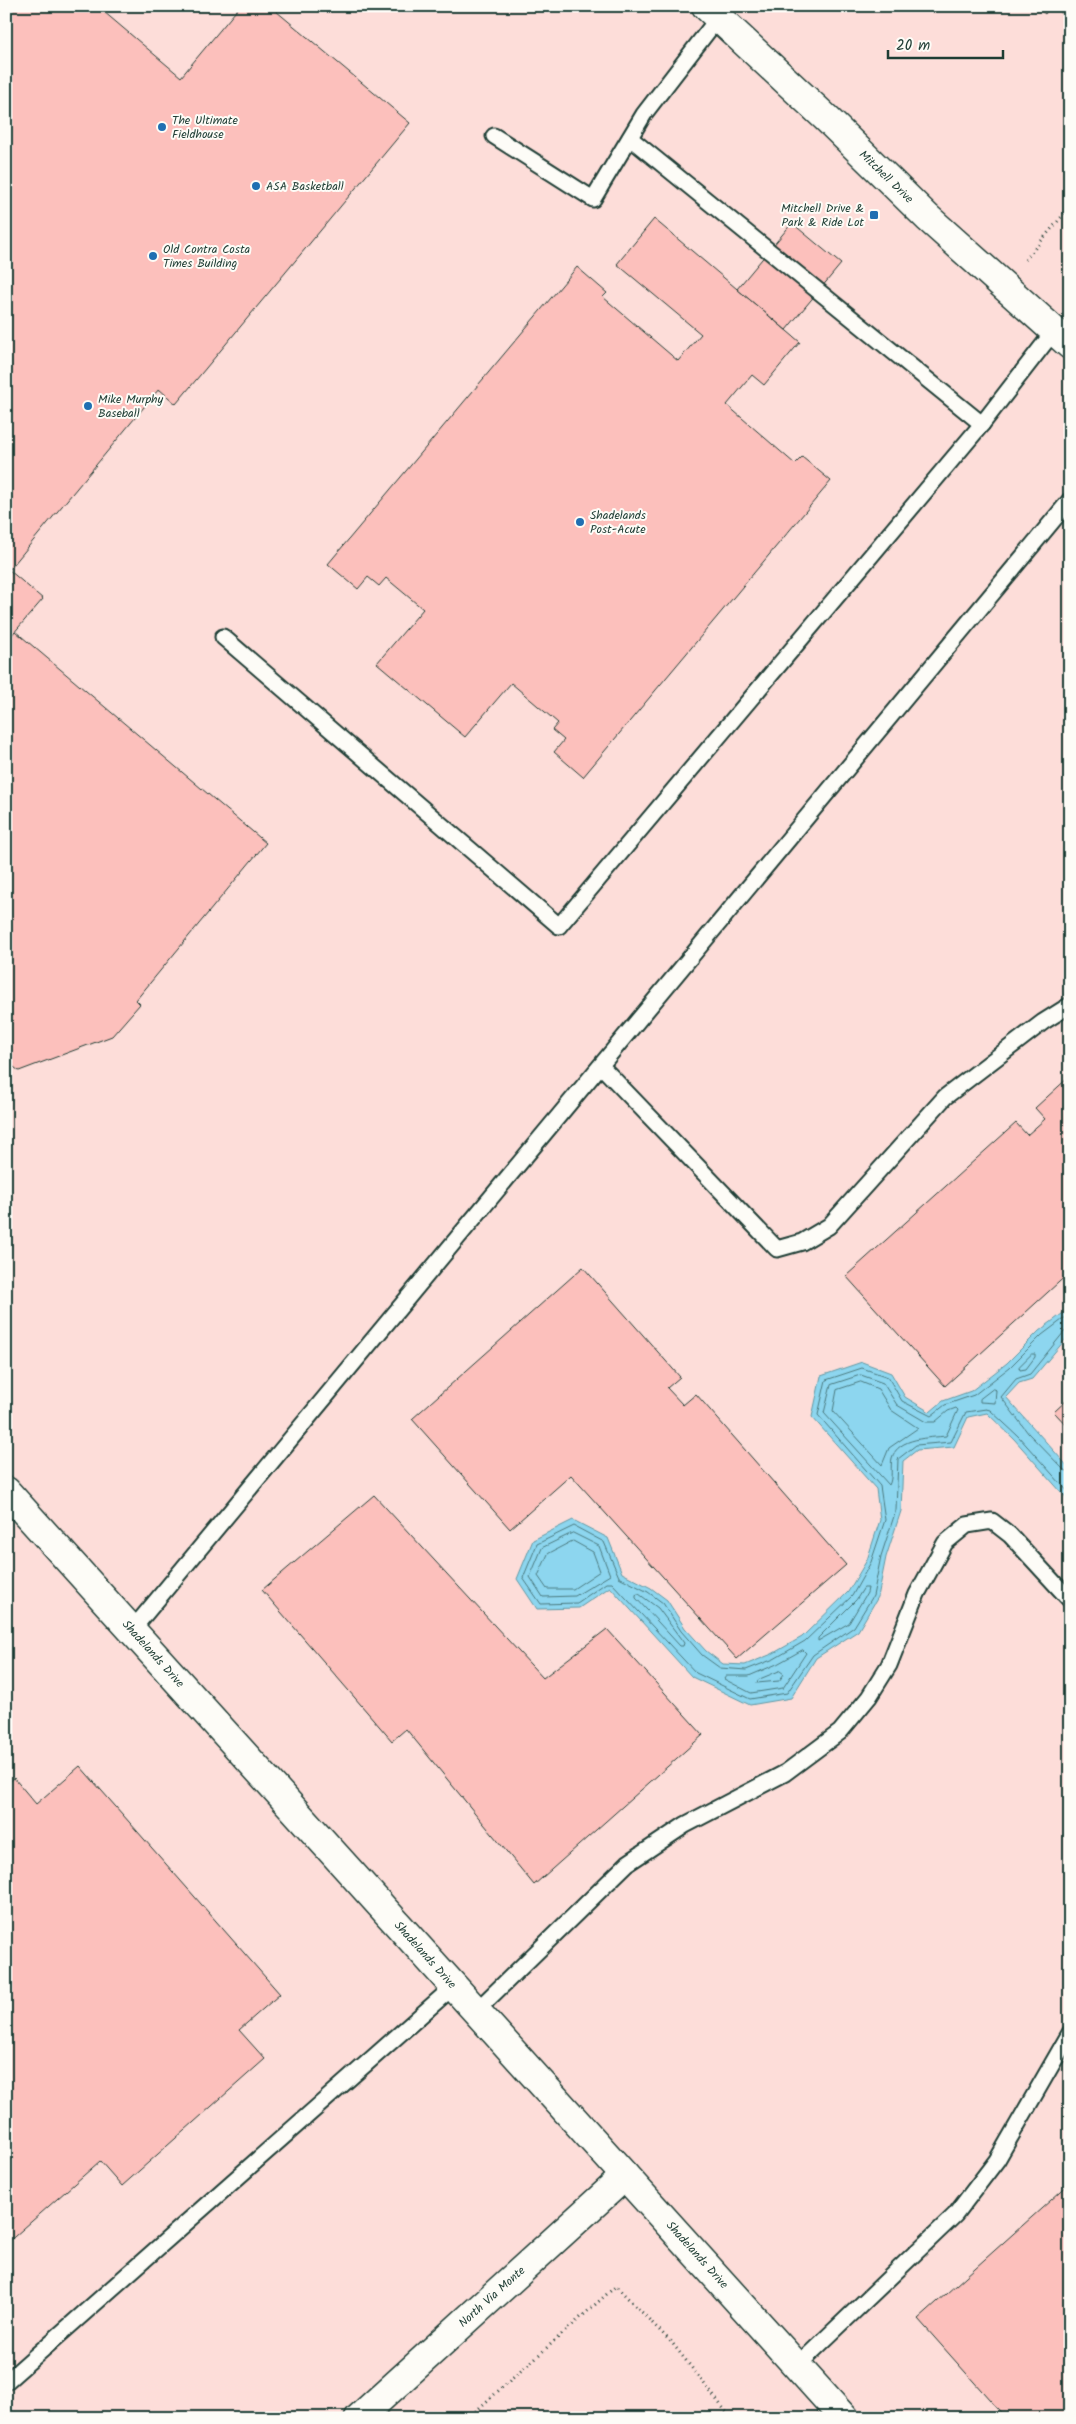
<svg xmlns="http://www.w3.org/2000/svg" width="1076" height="2424" viewBox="0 0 1076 2424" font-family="Kalam,sans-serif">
<rect width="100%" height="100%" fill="#fdeae5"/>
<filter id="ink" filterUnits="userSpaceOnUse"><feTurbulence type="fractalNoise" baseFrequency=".02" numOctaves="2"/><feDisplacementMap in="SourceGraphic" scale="10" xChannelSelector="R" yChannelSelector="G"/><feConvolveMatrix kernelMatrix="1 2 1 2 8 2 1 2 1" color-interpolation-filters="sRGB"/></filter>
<g filter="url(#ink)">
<rect fill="#fdddd9" x="6" y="6" width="1064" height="2412"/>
<polygon fill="#8dd6ef" stroke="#6199a4" points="1070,1308 1070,1334 1032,1379 1019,1383 1006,1397 1070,1469 1070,1502 1014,1439 987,1413 968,1417 954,1447 917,1450 903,1461 901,1511 886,1557 878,1597 858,1631 816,1658 791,1698 750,1705 692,1677 610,1587 579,1608 537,1609 517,1579 533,1540 573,1520 608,1538 622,1573 651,1588 667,1600 685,1628 706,1651 723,1664 745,1665 772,1654 802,1637 848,1592 867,1560 880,1520 876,1489 812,1417 821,1376 862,1362 891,1373 905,1397 930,1412 943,1401 971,1391 1007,1363 1039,1331"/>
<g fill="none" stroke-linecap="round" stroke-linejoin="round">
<g stroke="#4b7a7f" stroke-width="1">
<polyline points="1070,1314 1042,1335 1010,1367 974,1395 945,1405 931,1416 902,1401 888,1377 862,1368 826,1380 818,1415 880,1486 885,1520 871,1562 852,1596 805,1641 774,1659 746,1670 720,1668 702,1655 681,1631 663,1603 648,1592 619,1577 604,1542 574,1526 537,1544 523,1578 541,1604 577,1603 606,1583 612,1583 696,1673 750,1699 787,1693 813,1655 854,1627 873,1596 881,1556 896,1510 898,1459 916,1445 951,1442 966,1412 986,1409 990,1410 1018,1436 1070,1494"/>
<polyline points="1070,1330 1064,1332 1030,1374 1016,1379 1001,1397 1028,1433 1064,1470 1070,1472"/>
<polygon points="1032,1354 1035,1354 1035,1357 1026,1369 1020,1370 1019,1367"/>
<path d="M 861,1375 L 883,1383 L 897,1405 L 926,1422 L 935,1422 L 948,1411 L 956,1408 L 958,1410 L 946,1436 C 930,1438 898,1437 892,1458 C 890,1467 893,1478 889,1485 L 824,1413 L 831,1385 Z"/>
<polygon points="861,1382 878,1389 891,1410 918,1428 889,1448 882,1465 833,1411 837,1390"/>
<polygon points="993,1389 996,1390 995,1403 980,1402 980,1399"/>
<polygon points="573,1533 599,1546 610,1575 575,1596 543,1597 530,1577 542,1548"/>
<polygon points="573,1541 593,1552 600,1571 573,1589 547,1589 538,1576 548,1554"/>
<polygon points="864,1588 868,1588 867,1593 849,1623 818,1641 818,1638 856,1600"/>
<polygon points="639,1594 658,1608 684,1643 683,1646 680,1646 636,1598 636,1595"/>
<polygon points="803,1650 806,1653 783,1688 751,1693 724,1679 726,1676 749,1676 777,1664"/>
<polygon points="780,1671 784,1674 779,1681 757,1683 758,1680"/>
</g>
</g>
<g fill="#fcc0bc" stroke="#1f3d34">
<polygon points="6,6 97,6 181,77 240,6 270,6 410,123 176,404 159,389 9,570 43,599 6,642"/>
<polygon points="1035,6 1050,6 1045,14"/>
<polygon points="1054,6 1070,6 1070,21"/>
<polygon points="654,219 800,342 764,385 752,375 727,405 795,464 802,457 831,481 583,777 554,752 564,740 552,730 558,723 511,683 465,737 377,663 423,609 386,578 379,586 368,577 358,589 328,564 577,267 607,293 603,297 678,361 701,334 617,264"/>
<polygon points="792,223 841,264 786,330 737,289"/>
<polygon points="15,631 266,843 136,1000 140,1004 112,1036 19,1071 6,1061 6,642"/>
<polygon points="1070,1076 1070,1272 945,1386 846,1276 1016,1123 1027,1135 1045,1119 1035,1108"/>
<polygon points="583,1267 680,1377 667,1388 683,1405 696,1394 846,1565 737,1659 571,1475 510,1529 412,1419"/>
<polygon points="1070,1397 1070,1429 1054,1412"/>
<polygon points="374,1495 543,1678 607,1629 703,1735 534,1885 406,1729 392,1741 262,1590"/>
<polygon points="80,1766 280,1994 239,2030 265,2059 122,2186 100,2161 6,2244 6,1785 14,1778 36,1804"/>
<polygon points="1070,2183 1070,2418 1006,2418 918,2319"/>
</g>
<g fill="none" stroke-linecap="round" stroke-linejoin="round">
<defs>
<g id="lane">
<polyline points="494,136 593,199 644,114 718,18"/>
<polyline points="630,138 982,424"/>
<polyline points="223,637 559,926 982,424 1054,331"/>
<polyline points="602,1067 777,1249 802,1242 829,1226 945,1097 1043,1022 1070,1005"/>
<polyline points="132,1630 1070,500"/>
<polyline points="476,2011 628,1863 685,1825 785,1773 840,1732 869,1697 889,1665 917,1594 945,1543 967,1525 992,1521 1010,1535 1070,1600"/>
<polyline points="797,2366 955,2215 997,2160 1070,2033"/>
<polyline points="6,2382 454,1986"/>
</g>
<g id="street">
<polyline points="706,6 826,118 928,218 1070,345"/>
<polyline points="6,1491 844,2418"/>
<polyline points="359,2418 625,2176"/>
</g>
</defs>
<use href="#lane" stroke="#1f3d34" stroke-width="19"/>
<use href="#street" stroke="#1f3d34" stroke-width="31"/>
<g stroke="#1f3d34" stroke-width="3" stroke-dasharray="1 4" stroke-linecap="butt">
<polyline points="1025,260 1070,207"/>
<polyline points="468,2418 616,2286 673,2344 731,2418"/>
</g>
<use href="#lane" stroke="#fdfcf7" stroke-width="15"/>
<use href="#street" stroke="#fdfcf7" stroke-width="28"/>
</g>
</g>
<g fill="#1f6fb2" stroke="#fdfcf7" stroke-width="2">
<circle cx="162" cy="127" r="5"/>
<circle cx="256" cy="186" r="5"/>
<rect x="869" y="210" width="10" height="10" rx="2.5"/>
<circle cx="153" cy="256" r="5"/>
<circle cx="88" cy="406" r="5"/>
<circle cx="580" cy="522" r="5"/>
</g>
<g text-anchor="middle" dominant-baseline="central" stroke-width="4" stroke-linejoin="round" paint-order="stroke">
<g font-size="12" fill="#1f3d34" stroke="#fdfcf7" text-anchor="start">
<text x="172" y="120">The Ultimate<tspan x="172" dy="14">Fieldhouse</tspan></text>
<text x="266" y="186">ASA Basketball</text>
<text x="864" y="208" text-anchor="end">Mitchell Drive &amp;<tspan x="864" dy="14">Park &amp; Ride Lot</tspan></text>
<text x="163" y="249">Old Contra Costa<tspan x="163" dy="14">Times Building</tspan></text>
<text x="98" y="399">Mike Murphy<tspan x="98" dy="14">Baseball</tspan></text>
<text x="590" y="515">Shadelands<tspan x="590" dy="14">Post-Acute</tspan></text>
</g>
<g font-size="12" fill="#1f3d34" stroke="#fdfcf7">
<text transform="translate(886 177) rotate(44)">Mitchell Drive</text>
<text transform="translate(153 1654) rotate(48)">Shadelands Drive</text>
<text transform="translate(425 1955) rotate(48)">Shadelands Drive</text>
<text transform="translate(697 2255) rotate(48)">Shadelands Drive</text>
<text transform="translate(492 2297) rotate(-42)">North Via Monte</text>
</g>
</g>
<rect width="1076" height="2424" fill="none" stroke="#fdfcf7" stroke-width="25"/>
<rect x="12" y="12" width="1051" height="2399" fill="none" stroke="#1f3d34" stroke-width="2" filter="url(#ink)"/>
<path d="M888 50v8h115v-8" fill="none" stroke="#1f3d34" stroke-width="2.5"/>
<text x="896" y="50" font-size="15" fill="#1f3d34" stroke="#fdfcf7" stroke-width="4" paint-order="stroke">20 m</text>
</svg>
